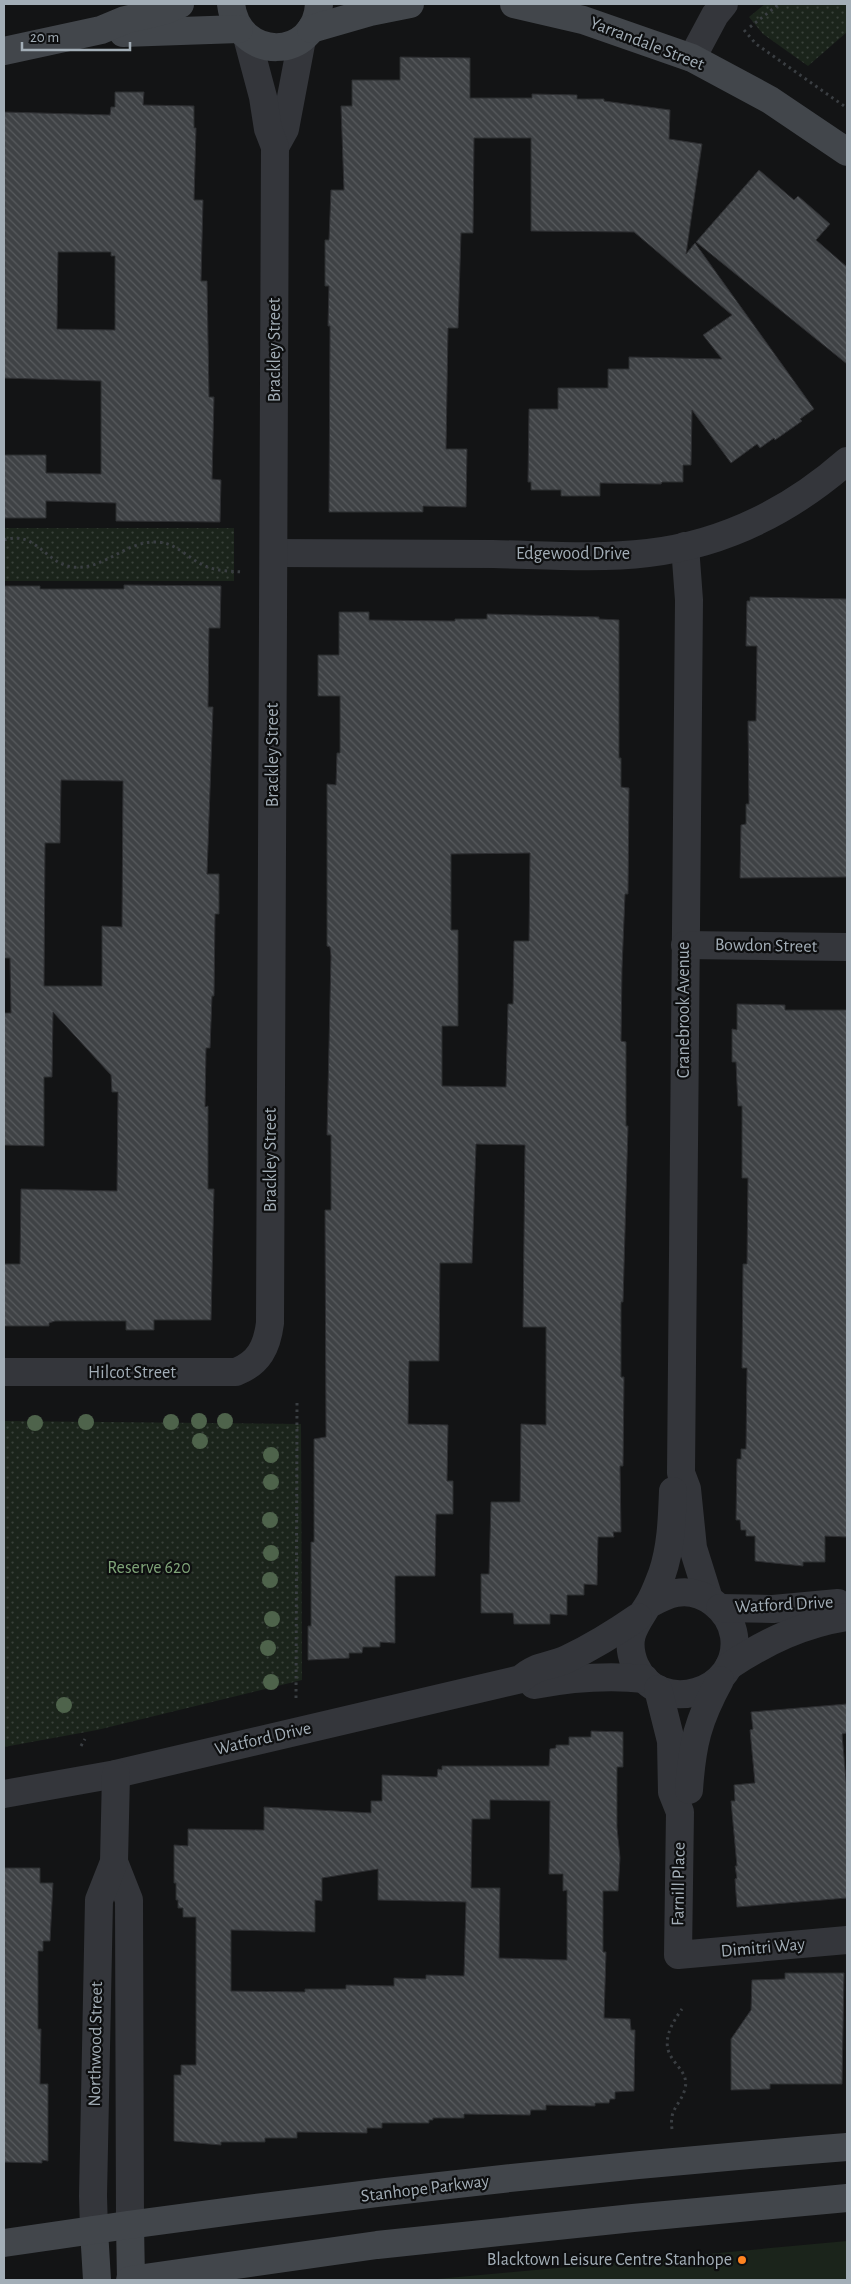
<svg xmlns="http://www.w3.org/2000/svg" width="851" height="2284" viewBox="0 0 851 2284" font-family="'Alegreya Sans',sans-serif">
<defs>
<pattern id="grass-dots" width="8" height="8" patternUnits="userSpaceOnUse" patternTransform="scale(1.25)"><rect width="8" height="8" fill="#1b241b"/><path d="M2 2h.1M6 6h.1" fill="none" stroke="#39413a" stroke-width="1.8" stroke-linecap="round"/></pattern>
<pattern id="building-back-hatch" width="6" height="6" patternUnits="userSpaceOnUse" patternTransform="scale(1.25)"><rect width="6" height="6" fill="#3f4245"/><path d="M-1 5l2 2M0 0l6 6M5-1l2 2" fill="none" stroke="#585b5e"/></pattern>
</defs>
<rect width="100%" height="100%" fill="#131415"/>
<g fill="url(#grass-dots)">
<polygon points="765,4 847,4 847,32 808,66 763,34 749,17"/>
<rect x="4" y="528" width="230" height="53"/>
<polygon points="4,1421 301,1424 302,1680 97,1730 4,1747"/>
</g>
<polygon fill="#1b241b" points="847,2241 847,2280 426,2280"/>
<g fill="url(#building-back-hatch)" stroke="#2d2e31" fill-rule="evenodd">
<polygon points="400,57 470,58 470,98 532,98 532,94 577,95 577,99 604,99 604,101 670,110 669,139 702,144 686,254 695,243 814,409 800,419 802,421 775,440 774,438 760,448 757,444 731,463 692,410 691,465 683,465 683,482 662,482 661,484 600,483 600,496 561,496 561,490 531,490 531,482 528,482 529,409 558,409 558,388 608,388 608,369 629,369 629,357 722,359 703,335 732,315 634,232 531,231 531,138 474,138 473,233 461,233 458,328 448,328 446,449 467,449 466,507 423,506 423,512 329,512 330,326 328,326 329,286 325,286 325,240 329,240 331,190 344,190 341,106 352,106 352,80 400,80"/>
<path d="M 115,92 L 144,92 L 143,105 L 194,106 L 194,128 L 196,128 L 194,200 L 203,200 L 201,281 L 207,281 L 209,397 L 214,397 L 212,479 L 221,480 L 220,522 L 116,521 L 116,503 L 46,501 L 46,518 L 4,518 L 4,455 L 46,455 L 46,473 L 101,474 L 101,381 L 4,378 L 4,112 L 110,115 L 111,107 L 115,107 ZM 58,252 L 111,252 L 111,256 L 115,256 L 115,330 L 57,329 Z"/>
<polygon points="759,170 794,200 798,196 830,224 816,240 847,267 847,364 696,242"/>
<path d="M 124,585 L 221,586 L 220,628 L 209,628 L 208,707 L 213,707 L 207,874 L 219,874 L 219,914 L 215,914 L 214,996 L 212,996 L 210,1048 L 206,1048 L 205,1107 L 208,1106 L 208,1189 L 214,1189 L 211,1320 L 154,1320 L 154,1330 L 126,1330 L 126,1321 L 55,1321 L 49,1323 L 49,1326 L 4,1326 L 4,1264 L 20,1264 L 21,1189 L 117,1191 L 118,1092 L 112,1092 L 111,1075 L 53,1012 L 52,1077 L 44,1077 L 44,1146 L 4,1145 L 4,1013 L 11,1013 L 10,958 L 4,958 L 4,586 L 40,586 L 40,589 L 124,589 ZM 61,780 L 123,781 L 122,927 L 102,926 L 102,986 L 44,986 L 45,843 L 60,843 Z"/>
<polygon points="750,597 847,599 847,877 740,878 741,825 746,824 746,804 749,804 748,721 756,721 757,646 746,646 747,601 750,601"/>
<path d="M 339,612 L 369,612 L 369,620 L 455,621 L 455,619 L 487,619 L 487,614 L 599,617 L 599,619 L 619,620 L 619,758 L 621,758 L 621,787 L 629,788 L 628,894 L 625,894 L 622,968 L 621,1041 L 626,1042 L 626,1126 L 628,1126 L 623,1302 L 621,1302 L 621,1377 L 624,1377 L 623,1466 L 620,1466 L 621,1532 L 613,1532 L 614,1537 L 598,1537 L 597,1585 L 584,1584 L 584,1595 L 567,1595 L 567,1615 L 550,1614 L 550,1624 L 514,1624 L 513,1613 L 481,1613 L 481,1574 L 489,1574 L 491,1502 L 520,1502 L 521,1424 L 546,1425 L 546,1327 L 523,1327 L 525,1145 L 476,1144 L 472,1263 L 440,1263 L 439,1361 L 409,1361 L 408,1424 L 448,1425 L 447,1481 L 453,1481 L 453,1514 L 436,1514 L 435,1576 L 395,1576 L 395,1643 L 380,1642 L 380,1647 L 363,1647 L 362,1653 L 349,1653 L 349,1658 L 308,1660 L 308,1626 L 311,1626 L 311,1542 L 314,1542 L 314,1439 L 326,1437 L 325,1210 L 331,1210 L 331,1135 L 327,1135 L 331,956 L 330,947 L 327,946 L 327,784 L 336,785 L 337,753 L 340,753 L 340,696 L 318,696 L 318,655 L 339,655 ZM 530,853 L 529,941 L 514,941 L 513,1004 L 508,1004 L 506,1087 L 442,1086 L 442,1026 L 458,1026 L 458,930 L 451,930 L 451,854 Z"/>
<polygon points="737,1004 785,1005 785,1010 847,1010 847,1537 825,1536 825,1562 803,1562 803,1566 755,1561 755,1536 746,1536 746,1530 741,1530 740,1520 736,1520 737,1459 741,1459 741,1449 746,1449 747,1368 742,1368 743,1264 747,1264 748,1178 742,1178 742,1106 738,1106 736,1062 732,1062 732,1029 737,1030"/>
<polygon points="847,1704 847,1733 842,1734 847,1792 847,1898 737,1907 735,1879 737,1878 735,1866 737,1866 731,1801 735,1801 734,1785 755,1783 750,1730 753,1729 751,1712"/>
<path d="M 591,1731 L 623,1732 L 623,1767 L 617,1767 L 617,1828 L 620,1858 L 618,1891 L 603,1891 L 603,1952 L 606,1952 L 604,2018 L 630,2019 L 631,2030 L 635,2030 L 634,2091 L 615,2092 L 615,2099 L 610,2099 L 609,2103 L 595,2103 L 595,2106 L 546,2105 L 546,2110 L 531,2110 L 530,2115 L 464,2114 L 464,2118 L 433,2118 L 433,2120 L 429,2120 L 429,2123 L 382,2123 L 382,2128 L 367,2128 L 367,2133 L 297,2132 L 297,2138 L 265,2138 L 265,2142 L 221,2142 L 221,2145 L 174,2141 L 174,2075 L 181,2075 L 181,2065 L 196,2065 L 196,1917 L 183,1917 L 183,1908 L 178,1908 L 178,1900 L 176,1900 L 176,1883 L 174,1883 L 174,1845 L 188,1846 L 188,1829 L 264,1830 L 264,1807 L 371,1813 L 371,1801 L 382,1801 L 382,1775 L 437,1777 L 438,1769 L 442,1770 L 442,1766 L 549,1766 L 550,1749 L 556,1748 L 556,1745 L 569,1745 L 569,1737 L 591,1737 ZM 490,1800 L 550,1801 L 549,1874 L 563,1874 L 563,1891 L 567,1890 L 567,1960 L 499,1958 L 500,1888 L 471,1888 L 472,1819 L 490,1819 ZM 378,1869 L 378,1900 L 466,1902 L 464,1976 L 426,1975 L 426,1979 L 394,1978 L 394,1986 L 346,1985 L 346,1989 L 305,1989 L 305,1992 L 231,1991 L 231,1930 L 315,1932 L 315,1900 L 322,1901 L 322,1878 Z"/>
<polygon points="4,1868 40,1868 40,1883 53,1883 50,1941 43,1941 43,1951 38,1951 38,2029 41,2029 40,2084 48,2084 48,2161 42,2160 42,2163 4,2162"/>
<polygon points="785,1973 844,1973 842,2084 770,2084 770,2089 731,2090 731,2039 751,2010 752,1980 785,1979"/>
</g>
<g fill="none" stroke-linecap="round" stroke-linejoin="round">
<g stroke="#3a3e42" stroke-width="3" stroke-dasharray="2.5 4" stroke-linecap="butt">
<polyline points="750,27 779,4"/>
<polyline points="744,30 756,44 847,108"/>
<path d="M 4,540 C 36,530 45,563 72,567 C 102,571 125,542 154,542 C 175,541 187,558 205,566 C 216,571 230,571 242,572"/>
<polyline points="296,1698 297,1403"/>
<polyline points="81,1746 85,1739"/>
<path d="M 672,2129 C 669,2108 680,2106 685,2089 C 692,2061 644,2061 682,2009"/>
</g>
<g stroke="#34363b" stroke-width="28">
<polyline points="692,58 715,15 724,4"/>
<polyline points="275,147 285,129 302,39"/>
<polyline points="685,546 689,600 681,1473 687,1489 693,1548 709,1599"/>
<path d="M 274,553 C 347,554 420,554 493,554 C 544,555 598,559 648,553 C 724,544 791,510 847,461"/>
<polyline points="685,945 847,947"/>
<path d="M 4,1372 L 236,1372 C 259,1363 267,1347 270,1323 L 275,147 L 268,129 L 263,97 L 247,37"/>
<path d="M 648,1605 C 657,1600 665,1595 676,1593 C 703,1588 730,1610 734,1636 C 742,1693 659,1718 635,1665 C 624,1638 635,1626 648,1605 C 654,1596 658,1584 662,1574 C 671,1548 672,1519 673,1491"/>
<polyline points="720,1608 773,1609 838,1603"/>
<path d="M 729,1666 C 767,1641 803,1624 847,1617"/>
<path d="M 534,1685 C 571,1678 607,1675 645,1679"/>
<polyline points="658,1689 671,1741 672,1792 680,1812 678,1955 847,1940"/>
<path d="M 689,1790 C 692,1744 698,1720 720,1680"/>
<path d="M 4,1794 L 116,1774 L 521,1679 C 535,1665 550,1667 567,1659 C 592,1647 615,1633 638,1617"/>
<polyline points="114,1862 129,1900 130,2225"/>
<polyline points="94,2230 93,2196 99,1900 114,1862 116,1774"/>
</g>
<g stroke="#42464b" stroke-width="28">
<path d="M 231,4 C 238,62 316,61 319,4"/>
<polyline points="514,4 583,20 692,58 770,100 847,152"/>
<polyline points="311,29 370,12 410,4"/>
<polyline points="123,33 239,29"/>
<polyline points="4,51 101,30 125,20 163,11 180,4"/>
<polyline points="130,2225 131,2280"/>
<polyline points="94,2230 97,2280"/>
<path d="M 4,2243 C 283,2201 565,2169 847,2147"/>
<polyline points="130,2280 377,2245 633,2218 847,2198"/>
</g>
</g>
<g fill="#4e634b">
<circle cx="199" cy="1421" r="8"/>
<circle cx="225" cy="1421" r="8"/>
<circle cx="86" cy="1422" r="8"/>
<circle cx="171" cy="1422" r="8"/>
<circle cx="35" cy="1423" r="8"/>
<circle cx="200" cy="1441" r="8"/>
<circle cx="271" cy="1455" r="8"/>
<circle cx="271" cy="1482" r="8"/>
<circle cx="270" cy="1520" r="8"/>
<circle cx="271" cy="1553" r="8"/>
<circle cx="270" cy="1580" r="8"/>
<circle cx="272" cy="1619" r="8"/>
<circle cx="268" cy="1648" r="8"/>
<circle cx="271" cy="1682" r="8"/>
<circle cx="64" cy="1705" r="8"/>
</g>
<circle fill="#ff8421" stroke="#0e0f10" stroke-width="2" cx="742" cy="2260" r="5"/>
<g text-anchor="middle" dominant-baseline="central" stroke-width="4.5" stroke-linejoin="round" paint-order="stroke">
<g font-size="18" fill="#a3aeb7" stroke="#0e0f10">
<text transform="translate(647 44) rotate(21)">Yarrandale Street</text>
<text transform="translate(275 350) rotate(-90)">Brackley Street</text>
<text x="573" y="554">Edgewood Drive</text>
<text transform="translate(273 755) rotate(-90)">Brackley Street</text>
<text transform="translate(766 946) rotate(1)">Bowdon Street</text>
<text transform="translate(684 1010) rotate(-90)">Cranebrook Avenue</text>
<text transform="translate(271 1160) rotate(-90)">Brackley Street</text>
<text x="132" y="1373">Hilcot Street</text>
<text transform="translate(784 1605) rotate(-3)">Watford Drive</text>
<text transform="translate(263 1739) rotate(-13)">Watford Drive</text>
<text transform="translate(679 1884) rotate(-89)">Farnill Place</text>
<text transform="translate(763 1948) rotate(-5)">Dimitri Way</text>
<text transform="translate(96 2044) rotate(-89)">Northwood Street</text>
<text transform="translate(425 2189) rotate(-7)">Stanhope Parkway</text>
</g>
<g font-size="18" fill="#7fa478" stroke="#0e0f10">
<text x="149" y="1568">Reserve 620</text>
</g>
<g font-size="18" fill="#a3aeb7" stroke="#0e0f10" text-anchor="end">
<text x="732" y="2260">Blacktown Leisure Centre Stanhope</text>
</g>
</g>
<rect width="851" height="2284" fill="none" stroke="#a3aeb7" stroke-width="10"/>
<path d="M22 42v8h108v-8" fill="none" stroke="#a3aeb7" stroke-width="2.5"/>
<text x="30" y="42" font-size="15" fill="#a3aeb7" stroke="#0e0f10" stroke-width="4" paint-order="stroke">20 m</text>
</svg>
